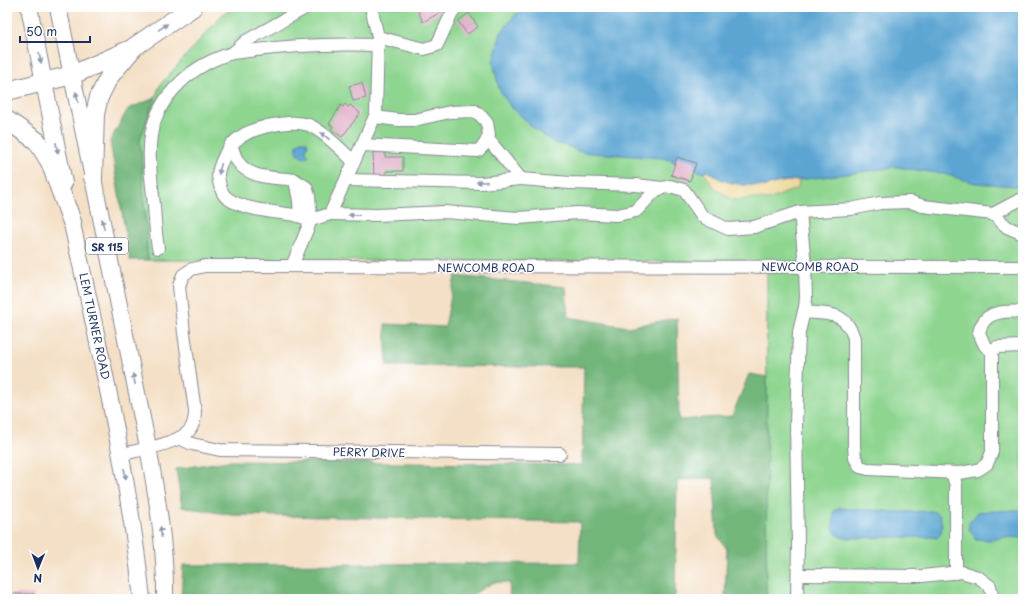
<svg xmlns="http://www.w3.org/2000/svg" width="1030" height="606" viewBox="0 0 1030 606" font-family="'Playpen Sans',sans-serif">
<rect width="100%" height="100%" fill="#fff"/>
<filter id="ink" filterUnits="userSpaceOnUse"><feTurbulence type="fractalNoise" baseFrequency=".025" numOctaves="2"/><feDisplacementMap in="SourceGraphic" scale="8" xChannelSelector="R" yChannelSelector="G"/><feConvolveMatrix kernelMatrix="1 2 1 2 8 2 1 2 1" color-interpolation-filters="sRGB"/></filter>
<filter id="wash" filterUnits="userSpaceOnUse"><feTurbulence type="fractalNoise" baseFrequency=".012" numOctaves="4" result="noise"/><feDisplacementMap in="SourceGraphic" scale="16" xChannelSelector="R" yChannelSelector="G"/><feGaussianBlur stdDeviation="0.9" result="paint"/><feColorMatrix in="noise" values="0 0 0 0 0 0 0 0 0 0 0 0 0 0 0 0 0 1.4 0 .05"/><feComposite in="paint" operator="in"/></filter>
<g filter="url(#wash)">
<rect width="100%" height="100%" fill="#f4e0c6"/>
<polygon fill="#8ed590" stroke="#548277" points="235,7 1023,7 1023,599 766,599 767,262 148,260 140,139 160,85 222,15"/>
<g fill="#72b67a" stroke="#46726c">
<polygon points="155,98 140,139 148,260 130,260 110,141 128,109"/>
<polygon points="455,276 566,287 568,317 628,327 677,318 679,420 732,416 749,374 767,377 766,599 725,599 727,549 717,535 714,478 677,480 675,599 509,599 510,583 494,582 468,597 467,599 181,599 183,565 579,563 580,522 232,515 182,507 176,469 228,461 582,465 584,367 387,366 385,324 445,327"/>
</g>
<polygon fill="#eeda9e" stroke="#84847e" points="706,171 711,173 720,179 744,185 765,186 780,182 799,180 798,188 768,200 751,198 740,200 731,199 715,188 704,173"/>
<g fill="#5ca5d3" stroke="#3c6a98">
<polygon points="528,7 1023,7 1023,186 1014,186 975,183 944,174 896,167 848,174 780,182 765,186 744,185 732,183 720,179 711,173 706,171 704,173 664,158 590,153 577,151 571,147 554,143 537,131 510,106 499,89 493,61 501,33 516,14 525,11"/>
<path d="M 302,141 L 305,141 L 308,143 L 306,150 L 308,156 L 306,158 L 301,157 C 296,152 294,144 302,141 Z"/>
<path d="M 839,508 L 900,512 L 932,511 L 940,515 L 942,526 L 941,533 L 937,538 L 931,537 L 844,538 C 829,533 834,525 834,512 L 835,510 Z"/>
<polygon points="1023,508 1023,538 1005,537 990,540 976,539 969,529 969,523 978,512 1018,510"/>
</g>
<g id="blocks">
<g fill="#e1b2ca">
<polygon points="416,7 438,7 441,12 423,22"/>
<polygon points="469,13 478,27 467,34 458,21"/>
<polygon points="362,83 366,98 353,101 349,86"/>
<polygon points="345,104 348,107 350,105 360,113 342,137 331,129 333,126 329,124 341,105 343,107"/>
<polygon points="373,152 385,152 385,157 403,157 403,171 386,171 386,178 374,178"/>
<polygon points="677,157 696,163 690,181 671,175"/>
<rect x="7" y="594" width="27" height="5"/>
</g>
</g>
</g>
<g filter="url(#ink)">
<use href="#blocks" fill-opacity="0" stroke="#888892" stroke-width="1"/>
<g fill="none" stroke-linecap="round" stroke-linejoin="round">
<defs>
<g id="minor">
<polyline points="378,37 424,49 437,45 450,17 456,7"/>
<polyline points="234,52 246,41 307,7"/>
<polyline points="488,139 521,179 570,183 636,185 662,188"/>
<path d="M 231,144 C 233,150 235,157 238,162 C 251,180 276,177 295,180"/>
<polyline points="362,145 478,151 485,144 489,135 487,123 482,117 475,111 450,112 414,120 398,120 375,117"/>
<polyline points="346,180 481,183 521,179"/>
<polyline points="330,214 377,215 445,212 519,218 577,213 617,215 636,211 655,191 662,188 670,186 684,190 703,217 728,229 754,227 800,212 851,209 880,203 911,202 923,206 993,214 1023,198"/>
<polyline points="993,214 1007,227 1023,234"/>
<path d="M 300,216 L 299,201 L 295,180 L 306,187 L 309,196 L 311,220 L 295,215 C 276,212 243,210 227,198 C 221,194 219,183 218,176 C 218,170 220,165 223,159 C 231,137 252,129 273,125 C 285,123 297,121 309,125 C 321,130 344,152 354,162"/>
<path d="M 158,248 C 155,231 155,213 153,196 C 151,176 148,155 151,135 C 158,94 195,63 233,53 C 281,46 329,43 378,45"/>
<polyline points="292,266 311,220 330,214 376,114 378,37 371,7"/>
<path d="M 804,312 C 828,315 845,310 854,338 L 854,446 L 855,458 L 860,467 L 868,469 L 959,473 L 978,470 L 987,464 L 992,452 L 992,351 L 997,347 L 1023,346"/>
<path d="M 992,351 L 985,346 L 979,333 C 980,328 982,323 986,319 C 994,311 1012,311 1023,312"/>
<polyline points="179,438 192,444 220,450 560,454"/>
<path d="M 122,454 C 139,450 178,444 189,431 C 194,425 195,418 195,411 L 184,333 L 179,286 L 183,275 L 192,269 L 205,266 L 1023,267"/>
<polyline points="952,473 956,485 956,573"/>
<polyline points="798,575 922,576 961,572 978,577 990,586 993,599"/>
<polyline points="797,599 798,543 796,424 799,332 805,307 806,298 805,266 800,212"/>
</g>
<g id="major">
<polyline points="29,7 64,183"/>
<path d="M 58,7 L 148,447 C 157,497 166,548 165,599"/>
<path d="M 69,210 C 97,339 128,467 142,599"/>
</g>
<g id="highway">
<polyline points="7,91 72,75 129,50"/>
<polyline points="7,120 37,141 50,162 72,222"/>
<polyline points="93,178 95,114 99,97 109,77 134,47 193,7"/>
</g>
</defs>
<use href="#minor" stroke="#888892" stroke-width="14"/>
<use href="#major" stroke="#888892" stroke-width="18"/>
<use href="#highway" stroke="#888892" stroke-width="20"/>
<use href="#minor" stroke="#fff" stroke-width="12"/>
<use href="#major" stroke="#fff" stroke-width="16"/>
<use href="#highway" stroke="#fff" stroke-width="18"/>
</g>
<defs><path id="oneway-solid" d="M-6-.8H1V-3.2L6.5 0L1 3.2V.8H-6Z"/></defs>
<g fill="#8d97ae">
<use href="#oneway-solid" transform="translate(163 27) rotate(-34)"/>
<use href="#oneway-solid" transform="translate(40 58) rotate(78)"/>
<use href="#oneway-solid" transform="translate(77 97) rotate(-102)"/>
<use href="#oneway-solid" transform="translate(325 136) rotate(-142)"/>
<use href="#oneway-solid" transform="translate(57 148) rotate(79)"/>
<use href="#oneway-solid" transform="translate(220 169) rotate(103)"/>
<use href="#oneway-solid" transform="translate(482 182) rotate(177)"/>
<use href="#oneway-solid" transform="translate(354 215) rotate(-179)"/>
<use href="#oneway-solid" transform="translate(103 224) rotate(-102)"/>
<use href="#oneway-solid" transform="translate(134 379) rotate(-102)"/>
<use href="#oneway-solid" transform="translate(125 474) rotate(81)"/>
<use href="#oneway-solid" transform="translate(161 532) rotate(-95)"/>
</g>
</g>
<g text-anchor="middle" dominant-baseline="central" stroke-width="3" stroke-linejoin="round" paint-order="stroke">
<rect fill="#fff" stroke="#5f6d8e" stroke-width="1" x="86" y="238" width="42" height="16" rx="3"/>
<g font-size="10" font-weight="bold" fill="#1b2f5e">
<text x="107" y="246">SR 115</text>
</g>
<g font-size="11" fill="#1b2f5e" stroke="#fff">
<text x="810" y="266">NEWCOMB ROAD</text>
<text x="486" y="267">NEWCOMB ROAD</text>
<text transform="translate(95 326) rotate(78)">LEM TURNER ROAD</text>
<text transform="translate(369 452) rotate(1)">PERRY DRIVE</text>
</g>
</g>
<rect width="1030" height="606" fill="none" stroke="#fff" stroke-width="24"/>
<g transform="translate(38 568) rotate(181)" stroke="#ffffff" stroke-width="3" paint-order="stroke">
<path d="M0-3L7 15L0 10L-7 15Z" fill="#1b2f5e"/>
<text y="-6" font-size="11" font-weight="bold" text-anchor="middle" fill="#1b2f5e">N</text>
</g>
<path d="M20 36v6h70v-6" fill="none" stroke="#1b2f5e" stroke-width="2"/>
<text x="26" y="36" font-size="12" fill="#1b2f5e" stroke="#ffffff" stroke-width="3" paint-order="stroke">50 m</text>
</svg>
